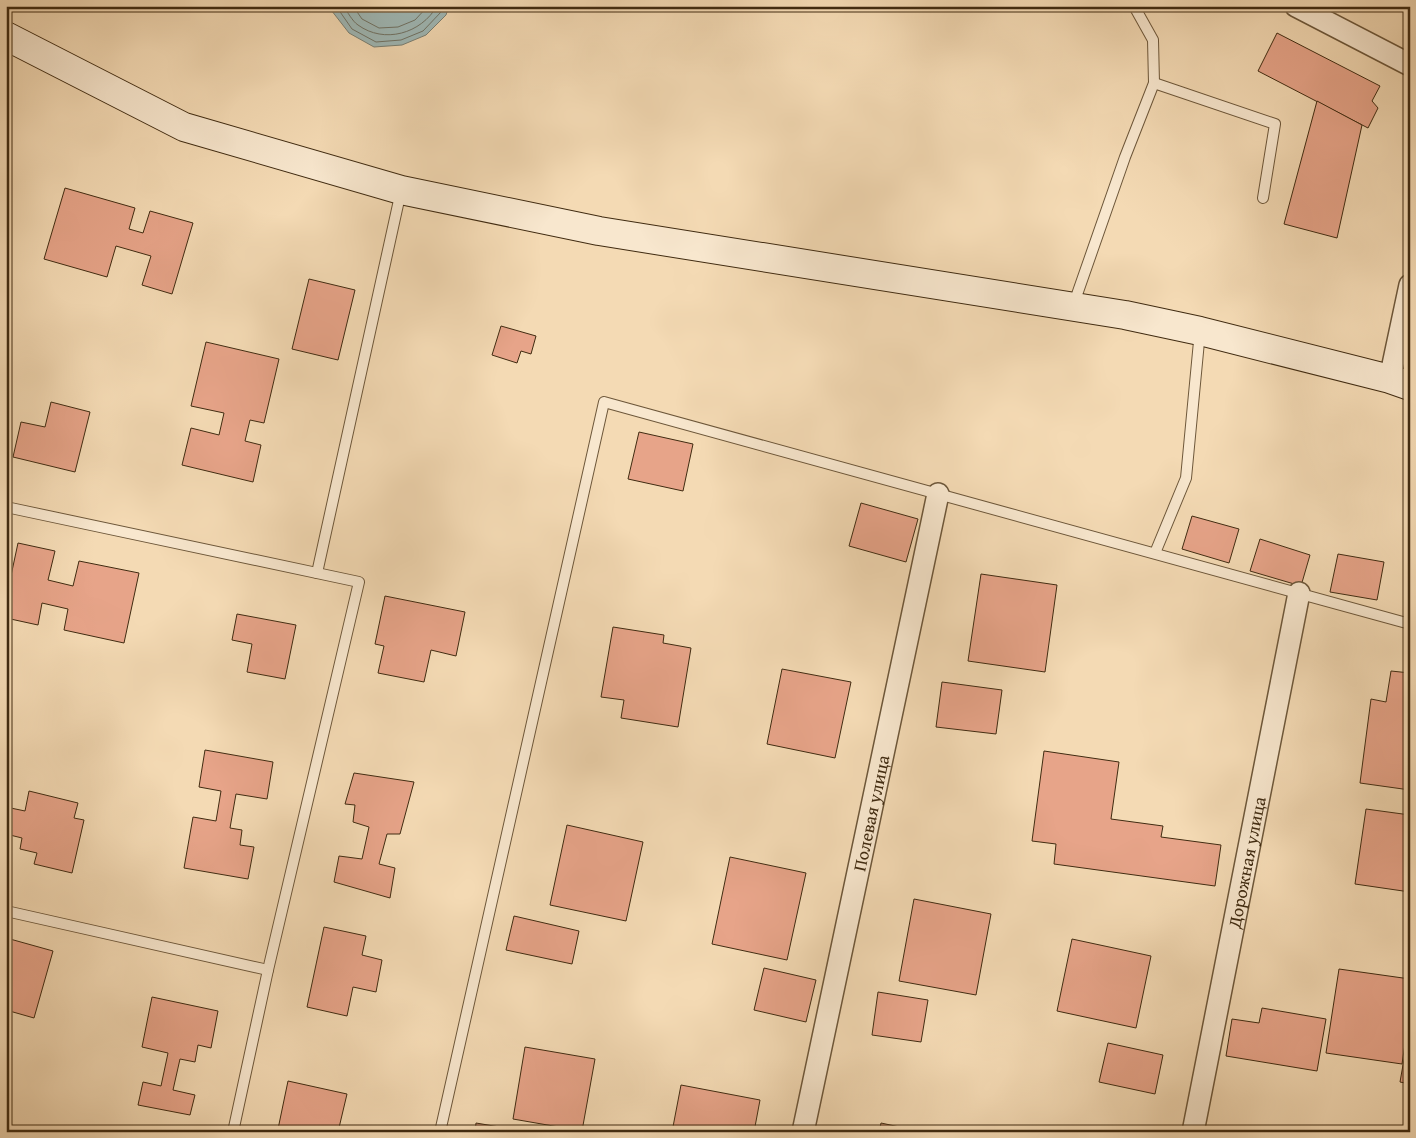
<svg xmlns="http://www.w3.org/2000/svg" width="1416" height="1138" viewBox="0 0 1416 1138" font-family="'Gentium Book Plus',serif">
<rect width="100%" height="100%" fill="#f4dab4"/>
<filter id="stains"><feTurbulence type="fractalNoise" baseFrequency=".004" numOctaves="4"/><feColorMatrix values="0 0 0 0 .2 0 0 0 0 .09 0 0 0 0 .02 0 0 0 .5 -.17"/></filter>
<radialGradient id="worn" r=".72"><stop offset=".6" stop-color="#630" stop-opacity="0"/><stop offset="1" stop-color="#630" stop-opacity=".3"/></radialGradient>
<polygon fill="#9fb8b6" stroke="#798074" points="328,6 449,6 446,15 426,35 402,45 374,47 349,33"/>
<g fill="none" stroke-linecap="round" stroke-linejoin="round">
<g stroke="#707264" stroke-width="1">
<polyline points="336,6 352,29 376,42 401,40 423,31 441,12 443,6"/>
<path d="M 343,6 C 348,12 352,21 358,25 C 384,44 421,34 437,6"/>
<polyline points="353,6 362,19 379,28 398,27 415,20 428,6"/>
</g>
</g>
<g fill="#e7a489" stroke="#402b11">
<polygon points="1277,33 1380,86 1372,101 1378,108 1368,128 1258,71"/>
<polygon points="1317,101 1362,125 1337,238 1284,224"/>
<polygon points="65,188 135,208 129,229 143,233 150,211 193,223 172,294 142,285 151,256 116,246 107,277 44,259"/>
<polygon points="309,279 355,290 338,360 292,349"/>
<polygon points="501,326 536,336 531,354 521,351 517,363 492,355"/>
<polygon points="206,342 279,359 264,423 250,420 245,441 261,445 253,482 182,465 191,428 219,435 224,413 191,406"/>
<polygon points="51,402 90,412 75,472 13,457 21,422 45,427"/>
<polygon points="639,432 693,444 683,491 628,479"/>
<polygon points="861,503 918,519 906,562 849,546"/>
<polygon points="1192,516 1239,529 1229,563 1182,549"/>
<polygon points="1260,539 1310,555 1301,586 1250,571"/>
<polygon points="18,543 55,551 48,580 73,586 79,561 139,573 124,643 64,630 68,609 42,603 38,625 6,618 6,599"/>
<polygon points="1338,554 1384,562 1377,600 1330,592"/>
<polygon points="981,574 1057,585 1045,672 968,661"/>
<polygon points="385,596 465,612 456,656 431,650 424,682 378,673 384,646 375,644"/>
<polygon points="237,614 296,625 285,679 247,672 252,644 232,640"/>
<polygon points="613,627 664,635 663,643 691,648 678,727 621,718 624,700 601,697"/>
<polygon points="782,669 851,682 835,758 767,744"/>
<polygon points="1391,671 1410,673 1410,790 1360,783 1371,699 1386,702"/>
<polygon points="942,682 1002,690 996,734 936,727"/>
<polygon points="205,750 273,762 267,799 236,794 230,828 242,830 240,845 254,847 248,879 184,868 193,817 216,821 221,791 199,787"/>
<polygon points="1044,751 1119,762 1111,819 1163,826 1161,837 1221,845 1215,886 1054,864 1056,844 1032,841"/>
<polygon points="354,773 414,782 400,834 387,834 379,864 395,868 390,898 334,882 339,856 362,859 369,827 353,822 355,805 345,804"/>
<polygon points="29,791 78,803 74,818 84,820 72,873 34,864 37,853 20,849 22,838 6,834 6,807 25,811"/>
<polygon points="1366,809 1410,815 1410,892 1355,884"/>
<polygon points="567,825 643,842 626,921 550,905"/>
<polygon points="730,857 806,873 787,960 712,944"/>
<polygon points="914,899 991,914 976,995 899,981"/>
<polygon points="514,916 579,931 572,964 506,950"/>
<polygon points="324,927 366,936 362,955 382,960 376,992 353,987 347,1016 307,1007"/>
<polygon points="10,939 53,951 34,1018 6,1010 6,948 8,949"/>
<polygon points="1072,939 1151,956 1136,1028 1057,1011"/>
<polygon points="764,968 816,980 806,1022 754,1010"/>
<polygon points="1339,969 1410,979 1410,1010 1402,1064 1326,1053"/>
<polygon points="878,992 928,1000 921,1042 872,1035"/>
<polygon points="152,997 218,1011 211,1048 198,1045 195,1062 180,1059 173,1090 195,1095 190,1115 138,1105 143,1082 161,1086 168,1053 142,1047"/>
<polygon points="1262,1008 1326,1019 1317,1071 1226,1056 1232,1019 1259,1023"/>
<polygon points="1108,1043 1163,1055 1155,1094 1099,1082"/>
<polygon points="525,1047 595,1059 582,1131 513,1119"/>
<polygon points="1406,1048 1410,1048 1410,1084 1400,1082"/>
<polygon points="288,1081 347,1094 338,1132 289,1132 278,1129"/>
<polygon points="681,1085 760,1100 754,1132 672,1132"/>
<polygon points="476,1123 529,1132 475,1132"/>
<polygon points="881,1123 923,1132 879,1132"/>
</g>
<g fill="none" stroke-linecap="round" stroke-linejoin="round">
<defs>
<g id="lane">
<polyline points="1154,83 1275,124 1263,198"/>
<polyline points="1073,306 1125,157 1154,83 1153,40 1134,6"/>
<polyline points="6,507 359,582 268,970 233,1132"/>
<polyline points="1155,553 1186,478 1200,331"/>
<polyline points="317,573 401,191"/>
<polyline points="6,911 268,970"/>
<polyline points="440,1132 604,402 1410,624"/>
</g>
<g id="street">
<polyline points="1296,6 1410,65"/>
<polyline points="1390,379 1410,285"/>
<path id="s1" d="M 803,1132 L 938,494"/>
<path id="s2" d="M 1193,1132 L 1299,593"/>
</g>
<polyline id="secondary" points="6,36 184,127 401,190 599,231 1125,315 1200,331 1390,379 1410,386"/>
</defs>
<use href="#lane" stroke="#6d573a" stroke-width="12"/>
<use href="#street" stroke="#6d573a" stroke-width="24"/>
<use href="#secondary" stroke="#402b11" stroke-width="30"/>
<use href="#lane" stroke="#f8e7ce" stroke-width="10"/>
<use href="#street" stroke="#f8e7ce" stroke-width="21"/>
<use href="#secondary" stroke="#f8e7ce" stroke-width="28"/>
</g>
<g text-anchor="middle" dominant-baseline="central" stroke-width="4" stroke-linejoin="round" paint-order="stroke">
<g font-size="18" fill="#402b11" stroke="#f8e7ce">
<text stroke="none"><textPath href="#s1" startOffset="326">Полевая улица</textPath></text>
<text stroke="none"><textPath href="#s2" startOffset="275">Дорожная улица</textPath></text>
</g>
</g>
<rect width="1416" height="1138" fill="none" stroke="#f4dab4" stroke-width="25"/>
<rect x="8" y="8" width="1401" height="1123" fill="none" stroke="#402b11" stroke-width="2.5"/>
<rect x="12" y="12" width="1391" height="1113" fill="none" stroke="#402b11"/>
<rect width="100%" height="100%" filter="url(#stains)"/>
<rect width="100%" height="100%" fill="url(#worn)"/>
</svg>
